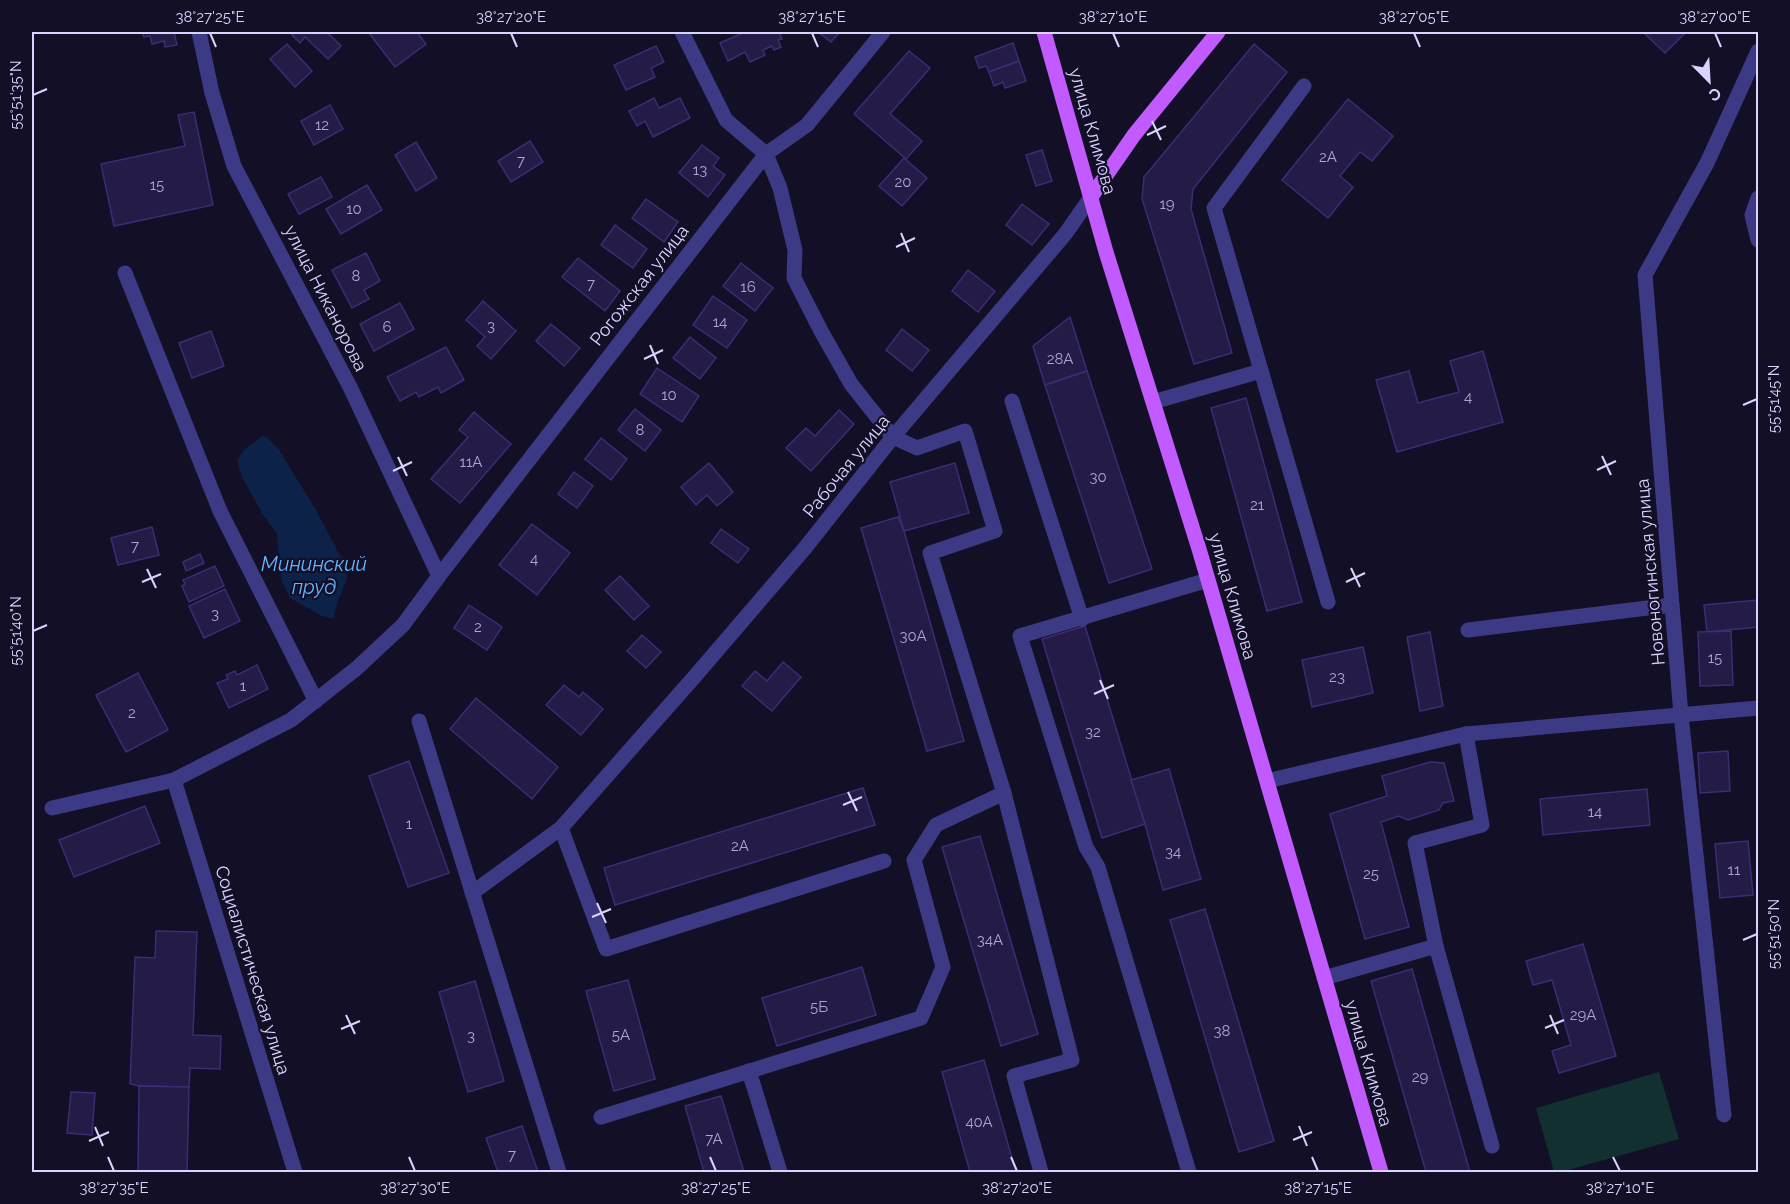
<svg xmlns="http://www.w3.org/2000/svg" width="1790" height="1204" viewBox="0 0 1790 1204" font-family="Raleway,sans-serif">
<rect width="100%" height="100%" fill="#130f26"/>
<polygon fill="#12302f" points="1659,1072 1679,1139 1561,1172 1554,1172 1536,1108"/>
<polygon fill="#0c2248" points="262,436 268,438 279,450 316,510 346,567 347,579 337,603 333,619 322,616 290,598 281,580 277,534 263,515 242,477 237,461 244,450"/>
<g fill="#241b47" stroke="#3b2d73" stroke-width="1.5">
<polygon points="142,32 174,32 177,45 165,47 164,41 152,44 150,36 144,37"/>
<polygon points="295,32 327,32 341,46 328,59 305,37 300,43 292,35"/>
<polygon points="371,32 417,32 426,44 395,67 369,33"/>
<polygon points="745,32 779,32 782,39 778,40 781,47 774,50 772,46 763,50 765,55 750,62 745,52 728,61 720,43"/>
<polygon points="818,32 840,32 831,42"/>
<polygon points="1643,32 1686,32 1665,53"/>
<polygon points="1013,43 1019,61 989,72 986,66 979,68 975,57"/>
<polygon points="287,44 312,71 295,87 270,59"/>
<polygon points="1254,44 1287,72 1193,189 1191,209 1232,353 1194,364 1142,199 1144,177"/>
<polygon points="656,46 664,62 651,68 655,77 626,90 614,65"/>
<polygon points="909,51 930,68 890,114 922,141 906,159 854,114"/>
<polygon points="1019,61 1026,81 1005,88 1003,82 994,86 989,72"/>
<polygon points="654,98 659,108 680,98 690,118 653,137 645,121 637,126 629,111"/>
<polygon points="1348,99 1393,136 1372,161 1360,152 1340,176 1353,187 1328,218 1282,180"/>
<polygon points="330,105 343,129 314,145 301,121"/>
<polygon points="194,112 213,205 114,226 101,164 185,146 178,115"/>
<polygon points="530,141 543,162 511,182 498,161"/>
<polygon points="416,142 437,178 416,191 395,155"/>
<polygon points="702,145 719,158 713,166 725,175 708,197 679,173"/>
<polygon points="1042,150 1052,181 1036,186 1026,155"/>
<polygon points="904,158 927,178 902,206 879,186"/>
<polygon points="321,177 332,197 299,214 288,194"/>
<polygon points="367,185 382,210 341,234 326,209"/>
<polygon points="646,199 678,222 664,242 632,218"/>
<polygon points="1022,204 1049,224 1032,245 1006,225"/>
<polygon points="615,225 647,249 633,268 601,245"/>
<polygon points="366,253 380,281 364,290 369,299 352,308 332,270"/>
<polygon points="578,258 620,291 605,311 562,277"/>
<polygon points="741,263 773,288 755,311 723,286"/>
<polygon points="968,270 995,291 978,312 952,291"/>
<polygon points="713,296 747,320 727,348 693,325"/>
<polygon points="483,301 516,331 491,359 477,346 485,337 466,320"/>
<polygon points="400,303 414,329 374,351 360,324"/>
<polygon points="1070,317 1087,371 1045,385 1033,346"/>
<polygon points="551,324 580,348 564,366 536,341"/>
<polygon points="902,329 929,350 912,371 886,350"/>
<polygon points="211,331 224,366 192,378 179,343"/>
<polygon points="690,337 716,358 700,379 673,358"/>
<polygon points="446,347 464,380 441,393 438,387 419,397 416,392 400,401 387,377"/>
<polygon points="1483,351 1503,422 1397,452 1376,380 1409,371 1418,403 1459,392 1450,361"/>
<polygon points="657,368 699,396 682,422 640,394"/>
<polygon points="1087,371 1152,569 1109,583 1045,385"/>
<polygon points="1246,398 1302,602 1267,611 1211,408"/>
<polygon points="635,409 661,430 645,451 618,430"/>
<polygon points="839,410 854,424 811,471 786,448 806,428 815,436"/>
<polygon points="474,412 511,444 460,503 431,479 468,437 459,430"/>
<polygon points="601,438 627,459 611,480 585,459"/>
<polygon points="709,463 733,492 717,506 707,495 696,505 681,487"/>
<polygon points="955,463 969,513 904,531 890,482"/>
<polygon points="574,472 593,486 577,508 558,494"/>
<polygon points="898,517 904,531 964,741 927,751 861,528"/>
<polygon points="532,524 570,553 537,595 499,565"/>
<polygon points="152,527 159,555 118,565 111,538"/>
<polygon points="721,529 749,549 738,563 711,543"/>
<polygon points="200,554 204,563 186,571 183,562"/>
<polygon points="215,566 224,586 189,602 182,586 185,584 183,580"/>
<polygon points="620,576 649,606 634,620 605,590"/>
<polygon points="225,589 240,621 204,638 189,606"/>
<polygon points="1758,600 1758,627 1707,632 1704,605"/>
<polygon points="469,605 502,627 487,650 454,628"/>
<polygon points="1085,626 1145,824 1102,838 1042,639"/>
<polygon points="1731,631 1733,685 1700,686 1698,632"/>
<polygon points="1430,632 1443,706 1420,711 1407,637"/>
<polygon points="642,635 661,652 646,668 627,651"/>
<polygon points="1363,647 1373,693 1312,707 1302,660"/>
<polygon points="783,662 801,677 772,711 742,686 755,671 767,681"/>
<polygon points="257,665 268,689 229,708 217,683 228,679 226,675 235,671 237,675"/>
<polygon points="138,673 168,730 126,752 96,695"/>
<polygon points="564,685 579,697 583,692 603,709 581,735 546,705"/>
<polygon points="476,698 558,767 532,799 450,729"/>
<polygon points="1728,751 1730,791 1700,793 1698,753"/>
<polygon points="409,761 449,873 408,887 369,776"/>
<polygon points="1430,762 1444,763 1454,801 1443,803 1439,810 1408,820 1399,816 1381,822 1409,927 1365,939 1330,814 1387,796 1382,776"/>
<polygon points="1169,769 1201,879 1163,890 1145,824 1131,780"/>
<polygon points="863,788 875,825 615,905 604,868"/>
<polygon points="1647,789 1650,825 1543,835 1540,799"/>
<polygon points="145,806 160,843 74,877 59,840"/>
<polygon points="980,836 1038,1034 1001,1046 942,847"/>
<polygon points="1748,841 1753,895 1720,898 1715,844"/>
<polygon points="1205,909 1274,1141 1239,1152 1170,920"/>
<polygon points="156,931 197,932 193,1035 221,1036 220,1069 190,1068 189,1087 139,1086 130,1084 135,957 155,958"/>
<polygon points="1583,944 1616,1056 1559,1073 1552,1051 1571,1045 1552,980 1533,985 1526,961"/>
<polygon points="862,967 876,1015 777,1046 762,998"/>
<polygon points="1412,969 1470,1172 1426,1172 1371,981"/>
<polygon points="628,980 655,1079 614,1091 586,991"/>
<polygon points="475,981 504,1081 468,1092 439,992"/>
<polygon points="984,1060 1016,1172 970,1172 942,1072"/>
<polygon points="139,1086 189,1087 187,1172 138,1172"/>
<polygon points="71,1092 95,1093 92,1135 67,1133"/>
<polygon points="721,1096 744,1172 704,1172 685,1106"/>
<polygon points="522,1126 538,1172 498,1172 486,1138"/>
</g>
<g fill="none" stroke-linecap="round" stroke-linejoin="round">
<g stroke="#3d3a85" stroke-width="15">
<polyline points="199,32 212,93 234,166 350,387 439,576"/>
<polyline points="682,32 726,120 766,154 780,188 795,250 794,278 821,331 851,384 893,437 917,448 965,431 995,531 930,553 1004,793 1072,1060 1014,1076 1041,1172"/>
<polyline points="1304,86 1214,208 1328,602"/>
<polyline points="1758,198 1752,215 1758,240"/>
<polyline points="125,273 220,511 316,701"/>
<polyline points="1012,401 1082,619"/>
<polyline points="1153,402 1261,371"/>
<polyline points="1468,630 1672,605"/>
<polyline points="419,721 559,1172"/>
<polyline points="1466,734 1758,708"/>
<polyline points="174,780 295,1172"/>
<polyline points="1267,781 1466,734 1482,825 1415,843 1436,946"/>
<polyline points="52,808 174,780 291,720 357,668 403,625 439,576 766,154 807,125 883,32"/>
<polyline points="561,828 606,949 884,861"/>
<polyline points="472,893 561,828 696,675 805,548 893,437 1066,233 1091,197"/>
<polyline points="1324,978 1436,946 1492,1146"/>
<polyline points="749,1071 780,1172"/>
<polyline points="1724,1115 1681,715 1645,275 1707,163 1758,51"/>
<polyline points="601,1117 921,1018 943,967 914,860 936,825 1004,793"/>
<polyline points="1189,1172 1098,867 1086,847 1020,636 1208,580"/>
</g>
<g stroke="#c25bff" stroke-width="15">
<polyline points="1044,32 1106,252 1199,549 1381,1172"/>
<polyline points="1091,197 1134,135 1218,32"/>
</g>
</g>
<path fill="none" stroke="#d9d4ff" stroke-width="2" d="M 210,33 L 216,47M 511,33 L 517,47M 812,33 L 818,47M 1113,33 L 1119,47M 1414,33 L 1420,47M 1715,33 L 1721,47M 33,95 L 47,89M 1152,121 L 1161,140M 1147,135 L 1166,126M 901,233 L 909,252M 896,247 L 915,238M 650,345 L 658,364M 644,359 L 663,350M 1743,405 L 1757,399M 1602,456 L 1611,475M 398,457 L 407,476M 1597,470 L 1616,461M 393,471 L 412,462M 1351,568 L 1360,587M 147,569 L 156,588M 142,582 L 161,574M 1346,582 L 1365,573M 33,631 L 47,625M 1100,680 L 1108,699M 1094,694 L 1114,685M 848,792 L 857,811M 843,805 L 862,797M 597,903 L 606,923M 592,917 L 611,909M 1743,940 L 1757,934M 346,1015 L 355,1034M 1550,1015 L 1558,1034M 1545,1028 L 1564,1020M 341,1029 L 360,1021M 1299,1126 L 1307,1146M 95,1127 L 103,1146M 1293,1140 L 1312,1132M 89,1141 L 109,1132M 108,1157 L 114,1171M 409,1157 L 415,1171M 710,1157 L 716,1171M 1011,1157 L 1017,1171M 1312,1157 L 1318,1171M 1613,1157 L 1620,1171"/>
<g text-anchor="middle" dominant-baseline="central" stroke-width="4.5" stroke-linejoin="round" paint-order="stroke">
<g font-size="15" fill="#aca6d1">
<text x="322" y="125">12</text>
<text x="1328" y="157">2А</text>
<text x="521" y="161">7</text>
<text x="700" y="170">13</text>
<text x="903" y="182">20</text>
<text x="157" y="185">15</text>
<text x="1167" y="204">19</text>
<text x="354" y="209">10</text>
<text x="356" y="276">8</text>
<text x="591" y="284">7</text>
<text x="748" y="287">16</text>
<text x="720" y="322">14</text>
<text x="491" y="326">3</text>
<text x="387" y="327">6</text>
<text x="1060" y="359">28А</text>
<text x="669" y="395">10</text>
<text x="1468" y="397">4</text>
<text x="640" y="430">8</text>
<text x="471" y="462">11А</text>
<text x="1098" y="477">30</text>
<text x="1257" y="505">21</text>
<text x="135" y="546">7</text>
<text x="534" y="559">4</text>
<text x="215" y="614">3</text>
<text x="478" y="627">2</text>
<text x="913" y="636">30А</text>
<text x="1715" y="658">15</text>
<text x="1337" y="677">23</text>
<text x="243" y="686">1</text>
<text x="132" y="713">2</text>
<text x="1093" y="732">32</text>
<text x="1595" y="812">14</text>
<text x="409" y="824">1</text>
<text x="740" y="846">2А</text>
<text x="1173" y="852">34</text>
<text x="1734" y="870">11</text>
<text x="1371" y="874">25</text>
<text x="990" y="940">34А</text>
<text x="819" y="1007">5Б</text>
<text x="1583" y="1015">29А</text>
<text x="1222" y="1031">38</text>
<text x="621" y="1035">5А</text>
<text x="471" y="1036">3</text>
<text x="1420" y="1077">29</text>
<text x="979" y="1122">40А</text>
<text x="714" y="1139">7А</text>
<text x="512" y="1155">7</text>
</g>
<g font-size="18" fill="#d9d4ff" stroke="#130f26">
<text transform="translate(1093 131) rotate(74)">улица Климова</text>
<text transform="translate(639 285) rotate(-52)">Рогожская улица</text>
<text transform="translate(326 298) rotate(63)">улица Никанорова</text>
<text transform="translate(846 466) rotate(-51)">Рабочая улица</text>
<text transform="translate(1650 572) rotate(-95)">Новоногинская улица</text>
<text transform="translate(1233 596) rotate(74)">улица Климова</text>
<text transform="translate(253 970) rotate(73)">Социалистическая улица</text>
<text transform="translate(1369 1063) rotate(74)">улица Климова</text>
</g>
<g font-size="20" font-style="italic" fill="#62b6ff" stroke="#130f26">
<text x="314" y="564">Мининский<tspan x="314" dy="23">пруд</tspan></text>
</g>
</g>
<rect width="1790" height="1204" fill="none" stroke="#130f26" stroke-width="66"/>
<g transform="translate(1709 81) rotate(156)" stroke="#130f26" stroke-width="4.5" paint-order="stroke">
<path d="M0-4.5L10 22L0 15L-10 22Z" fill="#d9d4ff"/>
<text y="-9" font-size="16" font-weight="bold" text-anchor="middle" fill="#d9d4ff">С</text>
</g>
<rect x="33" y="33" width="1724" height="1138" fill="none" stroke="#d9d4ff" stroke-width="2"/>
<g font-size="15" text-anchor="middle" fill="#d9d4ff">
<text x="210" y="22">38°27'25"E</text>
<text x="511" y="22">38°27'20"E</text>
<text x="812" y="22">38°27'15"E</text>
<text x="1113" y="22">38°27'10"E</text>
<text x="1414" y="22">38°27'05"E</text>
<text x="1715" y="22">38°27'00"E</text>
<text transform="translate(16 95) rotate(-90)" y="5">55°51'35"N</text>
<text transform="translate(1774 399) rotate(-90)" y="5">55°51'45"N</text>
<text transform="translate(16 631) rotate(-90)" y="5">55°51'40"N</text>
<text transform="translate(1774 934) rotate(-90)" y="5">55°51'50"N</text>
<text x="114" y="1193">38°27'35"E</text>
<text x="415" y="1193">38°27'30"E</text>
<text x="716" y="1193">38°27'25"E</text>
<text x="1017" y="1193">38°27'20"E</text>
<text x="1318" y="1193">38°27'15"E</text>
<text x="1620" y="1193">38°27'10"E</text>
</g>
</svg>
